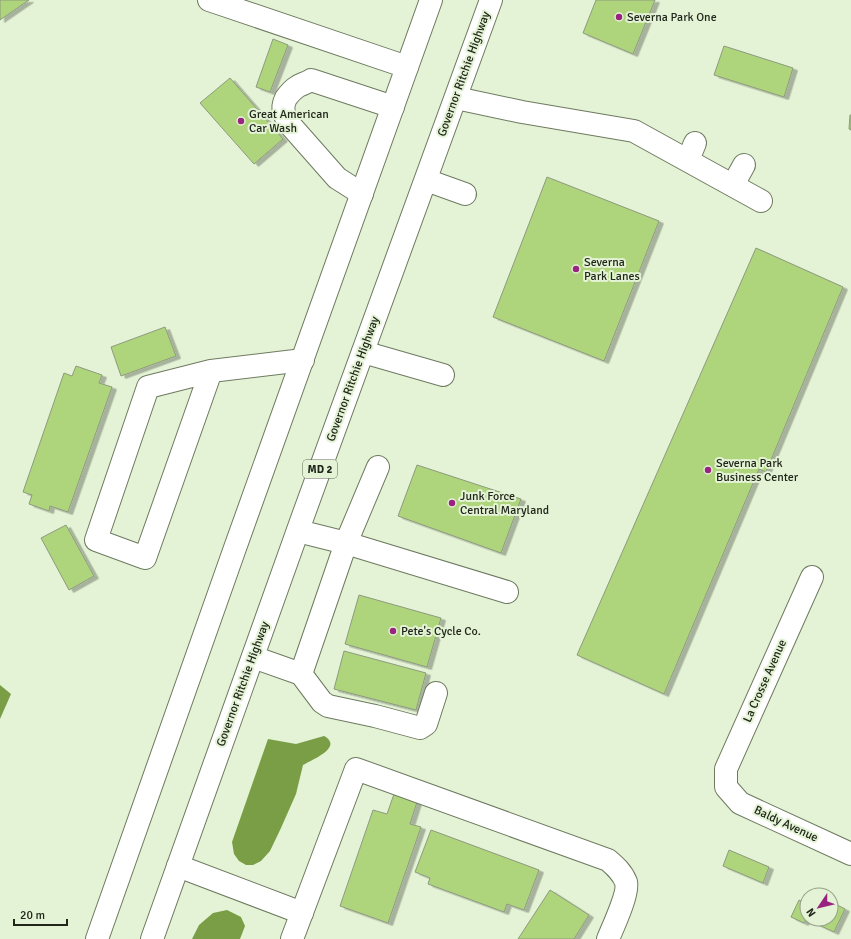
<svg xmlns="http://www.w3.org/2000/svg" width="851" height="939" viewBox="0 0 851 939" font-family="Signika,sans-serif">
<defs>
<filter id="shadow"><feDropShadow dx="4.5" dy="2.5" stdDeviation="0" flood-color="#0004"/></filter>
</defs>
<rect width="100%" height="100%" fill="#e4f3d5"/>
<g fill="#7a9e46">
<polygon points="0,685 11,694 0,719"/>
<path d="M 324,736 C 326,737 328,738 329,740 C 337,750 310,761 303,765 L 296,794 L 281,828 L 270,851 L 261,861 L 253,865 L 246,865 L 239,861 L 234,854 L 232,842 L 268,739 L 296,744 Z"/>
<polygon points="227,910 241,917 245,926 240,939 192,939 199,925 213,913"/>
</g>
<g fill="#aed57c" stroke="#8d9a7f" filter="url(#shadow)">
<polygon points="0,0 29,0 0,20"/>
<polygon points="596,0 655,0 633,54 583,33"/>
<polygon points="273,39 288,45 270,92 256,87"/>
<polygon points="724,46 793,68 784,97 714,75"/>
<polygon points="230,78 283,139 254,164 200,103"/>
<polygon points="850,115 851,115 851,130 849,129"/>
<polygon points="547,177 659,221 604,361 493,317"/>
<polygon points="756,248 843,287 766,472 759,469 664,694 577,655"/>
<polygon points="165,327 176,356 121,376 111,347"/>
<polygon points="76,366 102,375 99,383 112,387 68,512 50,506 49,511 29,504 32,495 23,492 64,373 72,376"/>
<polygon points="417,465 521,499 501,553 398,516"/>
<polygon points="66,525 94,576 69,590 41,538"/>
<polygon points="359,595 441,618 427,667 345,644"/>
<polygon points="344,651 426,673 416,710 334,689"/>
<polygon points="394,794 417,802 410,824 421,827 388,923 340,906 373,810 387,814"/>
<polygon points="431,830 539,870 524,910 507,904 504,912 428,884 430,878 415,872"/>
<polygon points="729,850 769,867 763,883 723,866"/>
<polygon points="550,890 589,915 574,939 518,939"/>
<polygon points="799,900 807,904 807,919 831,919 831,902 845,909 834,932 806,919 804,923 791,917"/>
</g>
<g fill="none" stroke-linecap="round" stroke-linejoin="round">
<defs>
<g id="minor">
<polyline points="209,0 407,67"/>
<polyline points="456,98 522,112 634,131 761,201"/>
<polyline points="688,160 695,143"/>
<polyline points="426,180 465,194"/>
<polyline points="733,185 744,165"/>
<path d="M 362,194 L 337,178 L 292,127 C 285,117 280,110 286,98 C 289,94 292,90 297,87 C 301,84 307,83 311,80 L 393,107"/>
<polyline points="363,352 443,375"/>
<polyline points="211,371 145,558 96,540 148,387 211,371 303,360"/>
<polyline points="298,531 346,543 507,592"/>
<polyline points="812,577 726,769 726,787 740,803 851,854"/>
<polyline points="253,657 301,674 322,702 328,706 375,716 420,728 426,724 436,693"/>
<polyline points="301,674 346,543 378,467"/>
<polyline points="178,866 302,913"/>
<path d="M 292,939 L 356,769 L 608,860 C 615,866 622,872 626,882 C 629,893 613,927 608,939"/>
</g>
<g id="highway">
<polyline points="97,939 235,548 431,0"/>
<polyline points="152,939 303,516 491,0"/>
</g>
</defs>
<use href="#minor" stroke="#6e7a60" stroke-width="24"/>
<use href="#highway" stroke="#6e7a60" stroke-width="24"/>
<use href="#minor" stroke="#fff" stroke-width="22"/>
<use href="#highway" stroke="#fff" stroke-width="22"/>
</g>
<g fill="#992480" stroke="#e4f3d5" stroke-width="1.5">
<circle cx="619" cy="17" r="4"/>
<circle cx="241" cy="121" r="4"/>
<circle cx="576" cy="269" r="4"/>
<circle cx="708" cy="470" r="4"/>
<circle cx="452" cy="503" r="4"/>
<circle cx="393" cy="631" r="4"/>
</g>
<g text-anchor="middle" dominant-baseline="central" stroke-width="4" stroke-linejoin="round" paint-order="stroke">
<rect fill="#e4f3d5" stroke="#5c6453" stroke-width="1" x="303" y="460" width="34" height="18" rx="3"/>
<g font-size="11" font-weight="bold" fill="#21261b">
<text x="320" y="469">MD 2</text>
</g>
<g font-size="12" fill="#21261b" stroke="#e4f3d5" text-anchor="start">
<text x="627" y="17">Severna Park One</text>
<text x="249" y="114">Great American<tspan x="249" dy="14">Car Wash</tspan></text>
<text x="584" y="262">Severna<tspan x="584" dy="14">Park Lanes</tspan></text>
<text x="716" y="463">Severna Park<tspan x="716" dy="14">Business Center</tspan></text>
<text x="460" y="496">Junk Force<tspan x="460" dy="14">Central Maryland</tspan></text>
<text x="401" y="631">Pete's Cycle Co.</text>
</g>
<g font-size="12" fill="#21261b" stroke="#e4f3d5">
<text transform="translate(464 74) rotate(-70)">Governor Ritchie Highway</text>
<text transform="translate(353 379) rotate(-70)">Governor Ritchie Highway</text>
<text transform="translate(765 681) rotate(-66)">La Crosse Avenue</text>
<text transform="translate(243 684) rotate(-70)">Governor Ritchie Highway</text>
<text transform="translate(786 824) rotate(25)">Baldy Avenue</text>
</g>
</g>
<g transform="translate(819 907) rotate(235)"><circle r="19" fill="#e4f3d5" stroke="#96a18b"/>
<path d="M0-3L7 15L0 10L-7 15Z" fill="#992480"/>
<text y="-6" font-size="11" font-weight="bold" text-anchor="middle" fill="#21261b">N</text>
</g>
<path d="M14 919v6h53v-6" fill="none" stroke="#21261b" stroke-width="2"/>
<text x="20" y="919" font-size="12" fill="#21261b" stroke="#e4f3d5" stroke-width="3" paint-order="stroke">20 m</text>
</svg>
